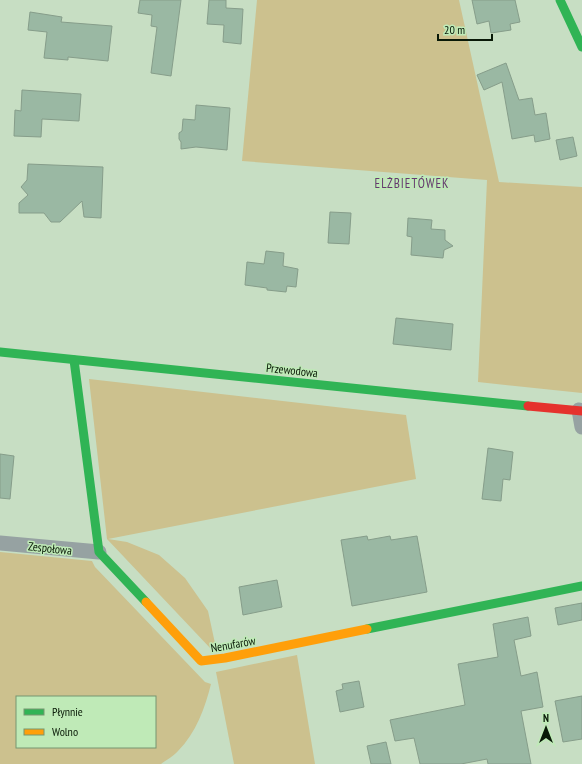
<svg xmlns="http://www.w3.org/2000/svg" width="582" height="764" viewBox="0 0 582 764" font-family="'PT Sans Narrow',sans-serif">
<rect width="100%" height="100%" fill="#c7dec3"/>
<g fill="#ccc18e" fill-rule="evenodd">
<polygon points="257,0 459,0 499,182 582,187 582,393 478,382 487,180 242,161"/>
<polygon points="89,379 406,415 416,479 108,539 127,542 159,555 185,578 208,611 216,648 211,649 107,539"/>
<path d="M 0,552 L 92,561 L 95,567 L 205,682 L 211,684 C 205,708 196,733 178,751 C 174,756 166,760 161,764 L 0,764 ZM 17,697 L 155,697 L 155,747 L 17,747 Z"/>
<polygon points="297,655 315,764 234,764 216,672"/>
</g>
<g fill="#9ab8a3" stroke="#869d8a">
<polygon points="140,0 181,0 171,76 151,73 157,27 151,26 152,15 138,13"/>
<polygon points="209,0 226,0 226,8 243,9 241,44 223,42 224,25 207,24"/>
<polygon points="472,0 515,0 520,22 510,24 511,30 491,33 489,21 477,24"/>
<polygon points="30,12 62,17 61,22 112,26 108,61 68,57 68,60 44,58 47,32 28,30"/>
<polygon points="506,63 519,100 532,98 535,115 546,113 550,139 535,142 534,135 512,139 502,82 484,90 477,75"/>
<polygon points="22,90 81,94 79,121 42,119 41,137 14,136 15,110 21,111"/>
<polygon points="196,105 230,108 227,150 196,147 181,149 181,142 179,139 179,133 182,131 183,119 195,120"/>
<polygon points="573,137 577,156 560,160 556,140"/>
<polygon points="28,164 103,167 101,218 84,217 82,201 60,222 51,222 44,213 19,213 19,203 28,195 21,187 27,180"/>
<polygon points="330,212 351,213 349,244 328,243"/>
<polygon points="408,218 432,220 431,229 445,230 445,240 453,246 444,250 443,258 411,255 412,237 407,236"/>
<polygon points="266,251 284,253 283,266 298,269 296,287 287,286 286,292 267,290 267,288 245,285 247,262 264,264"/>
<polygon points="396,318 453,324 451,350 393,344"/>
<polygon points="488,448 513,452 510,480 503,479 501,501 482,499"/>
<polygon points="0,454 14,456 10,499 0,498"/>
<polygon points="367,536 368,540 390,536 391,540 417,536 427,592 352,606 341,540"/>
<polygon points="277,580 282,607 243,615 239,587"/>
<polygon points="582,603 582,620 558,625 555,608"/>
<polygon points="528,617 531,636 514,640 521,676 537,672 543,707 521,711 531,764 488,764 487,759 461,764 420,764 414,738 395,741 390,720 465,705 458,664 498,657 493,624"/>
<polygon points="359,681 364,707 340,712 336,691 343,689 342,684"/>
<polygon points="582,696 582,739 563,742 555,701"/>
<polygon points="386,742 391,764 371,764 367,746"/>
</g>
<g fill="none" stroke-linecap="round" stroke-linejoin="round">
<g stroke="#96a2a2" stroke-width="15">
<polyline points="579,410 582,427"/>
<polyline points="0,543 99,552"/>
</g>
<g stroke="#30b455" stroke-width="9">
<polyline points="560,0 582,47"/>
<polyline points="0,352 528,406"/>
<polyline points="74,360 99,552 146,602"/>
<polyline points="367,629 582,586"/>
</g>
<polyline stroke="#ff9f0a" stroke-width="9" points="146,602 201,661 225,658 367,629"/>
<polyline stroke="#e5322d" stroke-width="9" points="528,406 582,411"/>
</g>
<g text-anchor="middle" dominant-baseline="central" stroke-width="3" stroke-linejoin="round" paint-order="stroke">
<g font-size="12" fill="#091907" stroke="#bfeab7">
<text transform="translate(292 370) rotate(6)">Przewodowa</text>
<text transform="translate(50 548) rotate(6)">Zespołowa</text>
<text transform="translate(233 644) rotate(-10)">Nenufarów</text>
</g>
<g font-size="13" letter-spacing="1" fill="#65396e" stroke="#bfeab7">
<text x="412" y="183">ELŻBIETÓWEK</text>
</g>
</g>
<rect x="16" y="696" width="140" height="52" fill="#bfeab7" stroke="#769671"/>
<rect x="24" y="709" width="20" height="6" fill="#30b455" stroke="#769671"/>
<text x="52" y="716" font-size="12" fill="#091907">Płynnie</text>
<rect x="24" y="729" width="20" height="6" fill="#ff9f0a" stroke="#769671"/>
<text x="52" y="736" font-size="12" fill="#091907">Wolno</text>
<g transform="translate(546 728)" stroke="#bfeab7" stroke-width="3" paint-order="stroke">
<path d="M0-3L7 15L0 10L-7 15Z" fill="#091907"/>
<text y="-6" font-size="11" font-weight="bold" text-anchor="middle" fill="#091907">N</text>
</g>
<path d="M438 34v6h54v-6" fill="none" stroke="#091907" stroke-width="2"/>
<text x="444" y="34" font-size="12" fill="#091907" stroke="#bfeab7" stroke-width="3" paint-order="stroke">20 m</text>
</svg>
